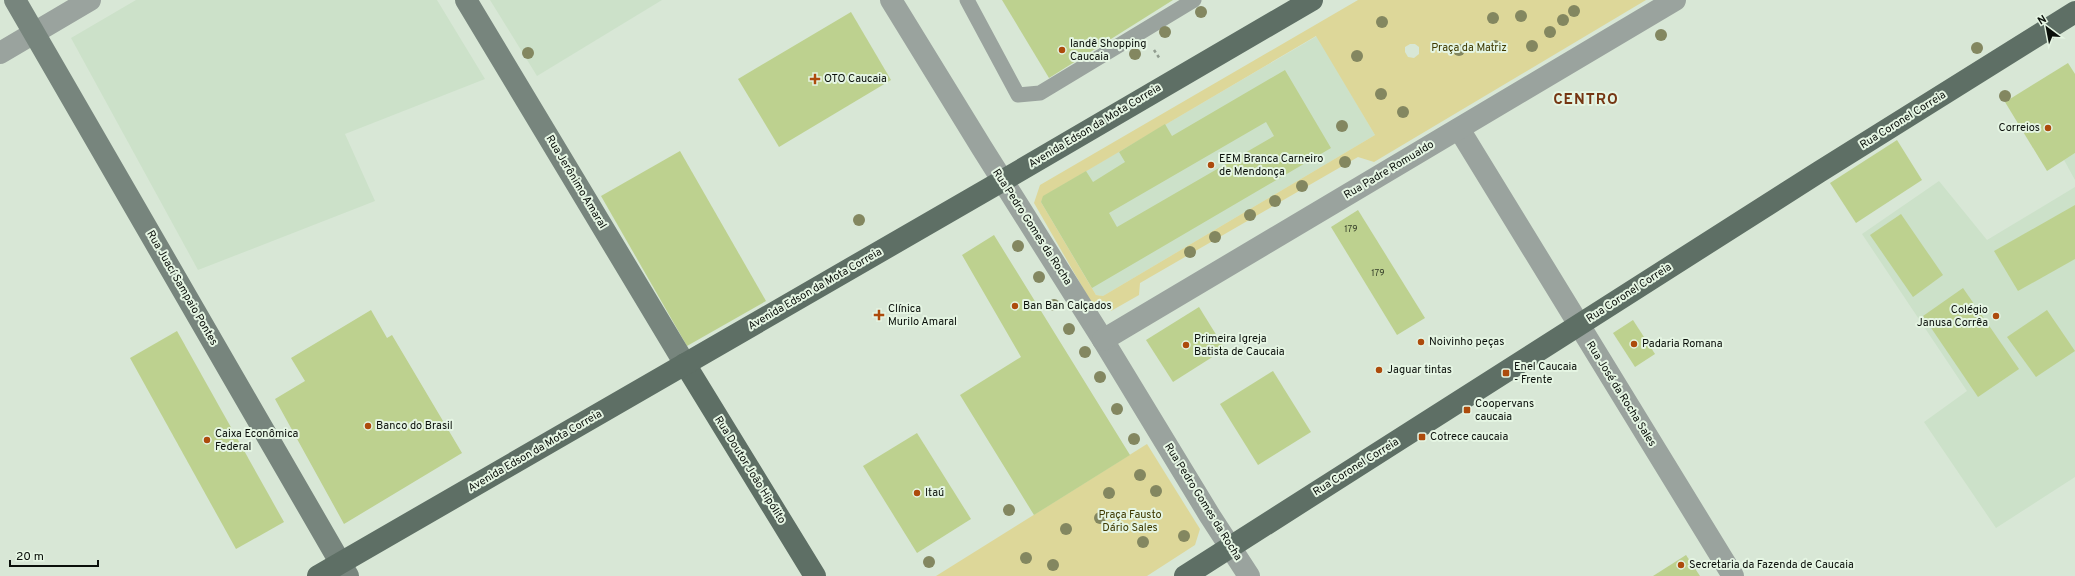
<svg xmlns="http://www.w3.org/2000/svg" width="2075" height="576" viewBox="0 0 2075 576" font-family="Overpass,sans-serif">
<rect width="100%" height="100%" fill="#d8e7d6"/>
<g fill="#cce1c9">
<polygon points="136,0 437,0 485,79 345,134 375,201 198,270 71,38"/>
<polygon points="490,0 662,0 537,76"/>
<polygon points="1317,36 1375,135 1103,296 1096,295 1041,202 1043,196"/>
<polygon points="2075,153 2075,180 2064,160"/>
<polygon points="1939,181 1987,240 2075,187 2075,477 1996,528 1924,422 1967,391 1862,234"/>
</g>
<g fill="#ddd799" fill-rule="evenodd">
<path d="M 1358,0 L 1646,0 L 1374,162 L 1358,157 L 1140,283 L 1139,295 L 1111,311 L 1091,302 L 1034,203 L 1040,185 ZM 1316,36 L 1375,135 L 1103,296 L 1096,295 L 1041,202 L 1044,196 ZM 1410,44 L 1415,44 L 1419,47 L 1419,54 L 1414,58 L 1408,57 L 1405,52 L 1405,47 Z"/>
<polygon points="1147,444 1200,529 1195,545 1147,576 936,576"/>
</g>
<g fill="#bdd18f" fill-rule="evenodd">
<polygon points="1002,0 1173,0 1049,78"/>
<polygon points="851,12 891,80 779,147 738,79"/>
<polygon points="2068,63 2075,74 2075,153 2047,171 2005,102"/>
<path d="M 1285,70 L 1331,148 L 1092,288 L 1041,202 L 1043,196 L 1086,171 L 1093,182 L 1125,162 L 1119,152 L 1165,124 L 1172,136 ZM 1266,122 L 1274,136 L 1117,227 L 1109,213 Z"/>
<polygon points="1897,140 1922,180 1856,223 1830,183"/>
<polygon points="680,151 766,301 687,346 601,196"/>
<polygon points="2075,205 2075,259 2018,291 1994,251"/>
<polygon points="1358,210 1425,318 1397,335 1331,227"/>
<polygon points="1901,214 1943,275 1913,297 1870,235"/>
<polygon points="994,235 1130,455 1034,515 960,395 1021,357 962,255"/>
<polygon points="1963,288 2019,369 1978,397 1923,316"/>
<polygon points="1199,307 1225,349 1173,382 1146,340"/>
<polygon points="371,310 387,338 392,335 462,453 344,524 275,399 305,381 291,358"/>
<polygon points="2047,310 2075,351 2036,377 2007,337"/>
<polygon points="1633,320 1655,354 1635,367 1613,333"/>
<polygon points="177,331 284,522 236,549 130,358"/>
<polygon points="1273,371 1311,432 1258,465 1220,404"/>
<polygon points="917,433 971,519 917,553 863,466"/>
<polygon points="1686,555 1700,576 1653,576"/>
</g>
<g fill="none" stroke-linecap="round" stroke-linejoin="round">
<polyline stroke="#909c8f" stroke-width="2.5" stroke-dasharray="3 3" stroke-linecap="butt" points="1154,50 1160,59"/>
<polyline stroke="#9aa39e" stroke-width="15" points="967,0 1018,95 1040,93 1194,0"/>
<g stroke="#9aa39e" stroke-width="22">
<polyline points="891,0 982,148 1103,340 1210,516 1249,576"/>
<polyline points="0,53 90,0"/>
<polyline points="1459,129 1733,576"/>
<polyline points="1103,340 1675,0"/>
</g>
<g stroke="#77857d" stroke-width="22">
<polyline points="15,0 348,576"/>
<polyline points="466,0 685,364"/>
</g>
<g stroke="#5e6f65" stroke-width="22">
<polyline points="685,364 815,576"/>
<polyline points="318,576 1002,181 1312,0"/>
<polyline points="1185,576 1819,172 2075,12"/>
</g>
</g>
<g fill="#838760">
<circle cx="1574" cy="11" r="6"/>
<circle cx="1201" cy="12" r="6"/>
<circle cx="1521" cy="16" r="6"/>
<circle cx="1493" cy="18" r="6"/>
<circle cx="1563" cy="20" r="6"/>
<circle cx="1382" cy="22" r="6"/>
<circle cx="1165" cy="32" r="6"/>
<circle cx="1550" cy="32" r="6"/>
<circle cx="1661" cy="35" r="6"/>
<circle cx="1495" cy="46" r="6"/>
<circle cx="1532" cy="46" r="6"/>
<circle cx="1977" cy="48" r="6"/>
<circle cx="1459" cy="50" r="6"/>
<circle cx="528" cy="53" r="6"/>
<circle cx="1135" cy="54" r="6"/>
<circle cx="1357" cy="56" r="6"/>
<circle cx="1381" cy="94" r="6"/>
<circle cx="2005" cy="96" r="6"/>
<circle cx="1403" cy="112" r="6"/>
<circle cx="1342" cy="126" r="6"/>
<circle cx="1345" cy="162" r="6"/>
<circle cx="1302" cy="186" r="6"/>
<circle cx="1275" cy="201" r="6"/>
<circle cx="1250" cy="215" r="6"/>
<circle cx="859" cy="220" r="6"/>
<circle cx="1215" cy="237" r="6"/>
<circle cx="1018" cy="246" r="6"/>
<circle cx="1190" cy="252" r="6"/>
<circle cx="1039" cy="277" r="6"/>
<circle cx="1054" cy="305" r="6"/>
<circle cx="1069" cy="329" r="6"/>
<circle cx="1085" cy="352" r="6"/>
<circle cx="1100" cy="377" r="6"/>
<circle cx="1117" cy="409" r="6"/>
<circle cx="1134" cy="439" r="6"/>
<circle cx="1140" cy="475" r="6"/>
<circle cx="1156" cy="491" r="6"/>
<circle cx="1109" cy="493" r="6"/>
<circle cx="1009" cy="510" r="6"/>
<circle cx="1100" cy="518" r="6"/>
<circle cx="1066" cy="529" r="6"/>
<circle cx="1184" cy="536" r="6"/>
<circle cx="1143" cy="542" r="6"/>
<circle cx="1026" cy="558" r="6"/>
<circle cx="929" cy="562" r="6"/>
<circle cx="1053" cy="565" r="6"/>
</g>
<g fill="#ad4b0c" stroke="#e5f5e3" stroke-width="1.5">
<circle cx="1062" cy="50" r="4"/>
<path d="M813 73h4v4h4v4h-4v4h-4v-4h-4v-4h4z"/>
<circle cx="2048" cy="128" r="4"/>
<circle cx="1211" cy="165" r="4"/>
<circle cx="1015" cy="306" r="4"/>
<path d="M877 309h4v4h4v4h-4v4h-4v-4h-4v-4h4z"/>
<circle cx="1996" cy="316" r="4"/>
<circle cx="1421" cy="342" r="4"/>
<circle cx="1634" cy="344" r="4"/>
<circle cx="1186" cy="345" r="4"/>
<circle cx="1379" cy="370" r="4"/>
<rect x="1502" y="369" width="8" height="8" rx="2"/>
<rect x="1463" y="406" width="8" height="8" rx="2"/>
<circle cx="368" cy="426" r="4"/>
<rect x="1418" y="433" width="8" height="8" rx="2"/>
<circle cx="207" cy="440" r="4"/>
<circle cx="917" cy="493" r="4"/>
<circle cx="1681" cy="565" r="4"/>
</g>
<g text-anchor="middle" dominant-baseline="central" stroke-width="4" stroke-linejoin="round" paint-order="stroke">
<g font-size="9" fill="#37402b">
<text x="1351" y="229">179</text>
<text x="1378" y="273">179</text>
</g>
<g font-size="11" fill="#0a0f0a" stroke="#e5f5e3" text-anchor="start">
<text x="1070" y="44">Iandê Shopping<tspan x="1070" dy="13">Caucaia</tspan></text>
<text x="824" y="79">OTO Caucaia</text>
<text x="2040" y="128" text-anchor="end">Correios</text>
<text x="1219" y="159">EEM Branca Carneiro<tspan x="1219" dy="13">de Mendonça</tspan></text>
<text x="1023" y="306">Ban Ban Calçados</text>
<text x="888" y="309">Clínica<tspan x="888" dy="13">Murilo Amaral</tspan></text>
<text x="1988" y="310" text-anchor="end">Colégio<tspan x="1988" dy="13">Janusa Corrêa</tspan></text>
<text x="1194" y="339">Primeira Igreja<tspan x="1194" dy="13">Batista de Caucaia</tspan></text>
<text x="1429" y="342">Noivinho peças</text>
<text x="1642" y="344">Padaria Romana</text>
<text x="1514" y="367">Enel Caucaia<tspan x="1514" dy="13">- Frente</tspan></text>
<text x="1387" y="370">Jaguar tintas</text>
<text x="1475" y="404">Coopervans<tspan x="1475" dy="13">caucaia</tspan></text>
<text x="376" y="426">Banco do Brasil</text>
<text x="215" y="434">Caixa Econômica<tspan x="215" dy="13">Federal</tspan></text>
<text x="1430" y="437">Cotrece caucaia</text>
<text x="925" y="493">Itaú</text>
<text x="1689" y="565">Secretaria da Fazenda de Caucaia</text>
</g>
<g font-size="11" fill="#3e3900" stroke="#e5f5e3">
<text x="1469" y="48">Praça da Matriz</text>
<text x="1130" y="515">Praça Fausto<tspan x="1130" dy="13">Dário Sales</tspan></text>
</g>
<g font-size="11" fill="#0a0f0a" stroke="#e5f5e3">
<text transform="translate(1903 120) rotate(-32)">Rua Coronel Correia</text>
<text transform="translate(1095 126) rotate(-31)">Avenida Edson da Mota Correia</text>
<text transform="translate(1389 170) rotate(-31)">Rua Padre Romualdo</text>
<text transform="translate(576 182) rotate(59)">Rua Jerônimo Amaral</text>
<text transform="translate(1032 227) rotate(57)">Rua Pedro Gomes da Rocha</text>
<text transform="translate(182 288) rotate(60)">Rua Juací Sampaio Pontes</text>
<text transform="translate(815 289) rotate(-30)">Avenida Edson da Mota Correia</text>
<text transform="translate(1629 293) rotate(-33)">Rua Coronel Correia</text>
<text transform="translate(1621 394) rotate(58)">Rua José da Rocha Sales</text>
<text transform="translate(535 451) rotate(-30)">Avenida Edson da Mota Correia</text>
<text transform="translate(1356 467) rotate(-32)">Rua Coronel Correia</text>
<text transform="translate(750 470) rotate(58)">Rua Doutor João Hipólito</text>
<text transform="translate(1203 502) rotate(58)">Rua Pedro Gomes da Rocha</text>
</g>
<g font-size="15" font-weight="bold" letter-spacing="1" fill="#753613" stroke="#e5f5e3">
<text x="1586" y="100">CENTRO</text>
</g>
</g>
<g transform="translate(2047 28) rotate(328)" stroke="#e5f5e3" stroke-width="3" paint-order="stroke">
<path d="M0-3L7 15L0 10L-7 15Z" fill="#0a0f0a"/>
<text y="-6" font-size="11" font-weight="bold" text-anchor="middle" fill="#0a0f0a">N</text>
</g>
<path d="M10 560v6h88v-6" fill="none" stroke="#0a0f0a" stroke-width="2"/>
<text x="16" y="560" font-size="12" fill="#0a0f0a" stroke="#e5f5e3" stroke-width="3" paint-order="stroke">20 m</text>
</svg>
